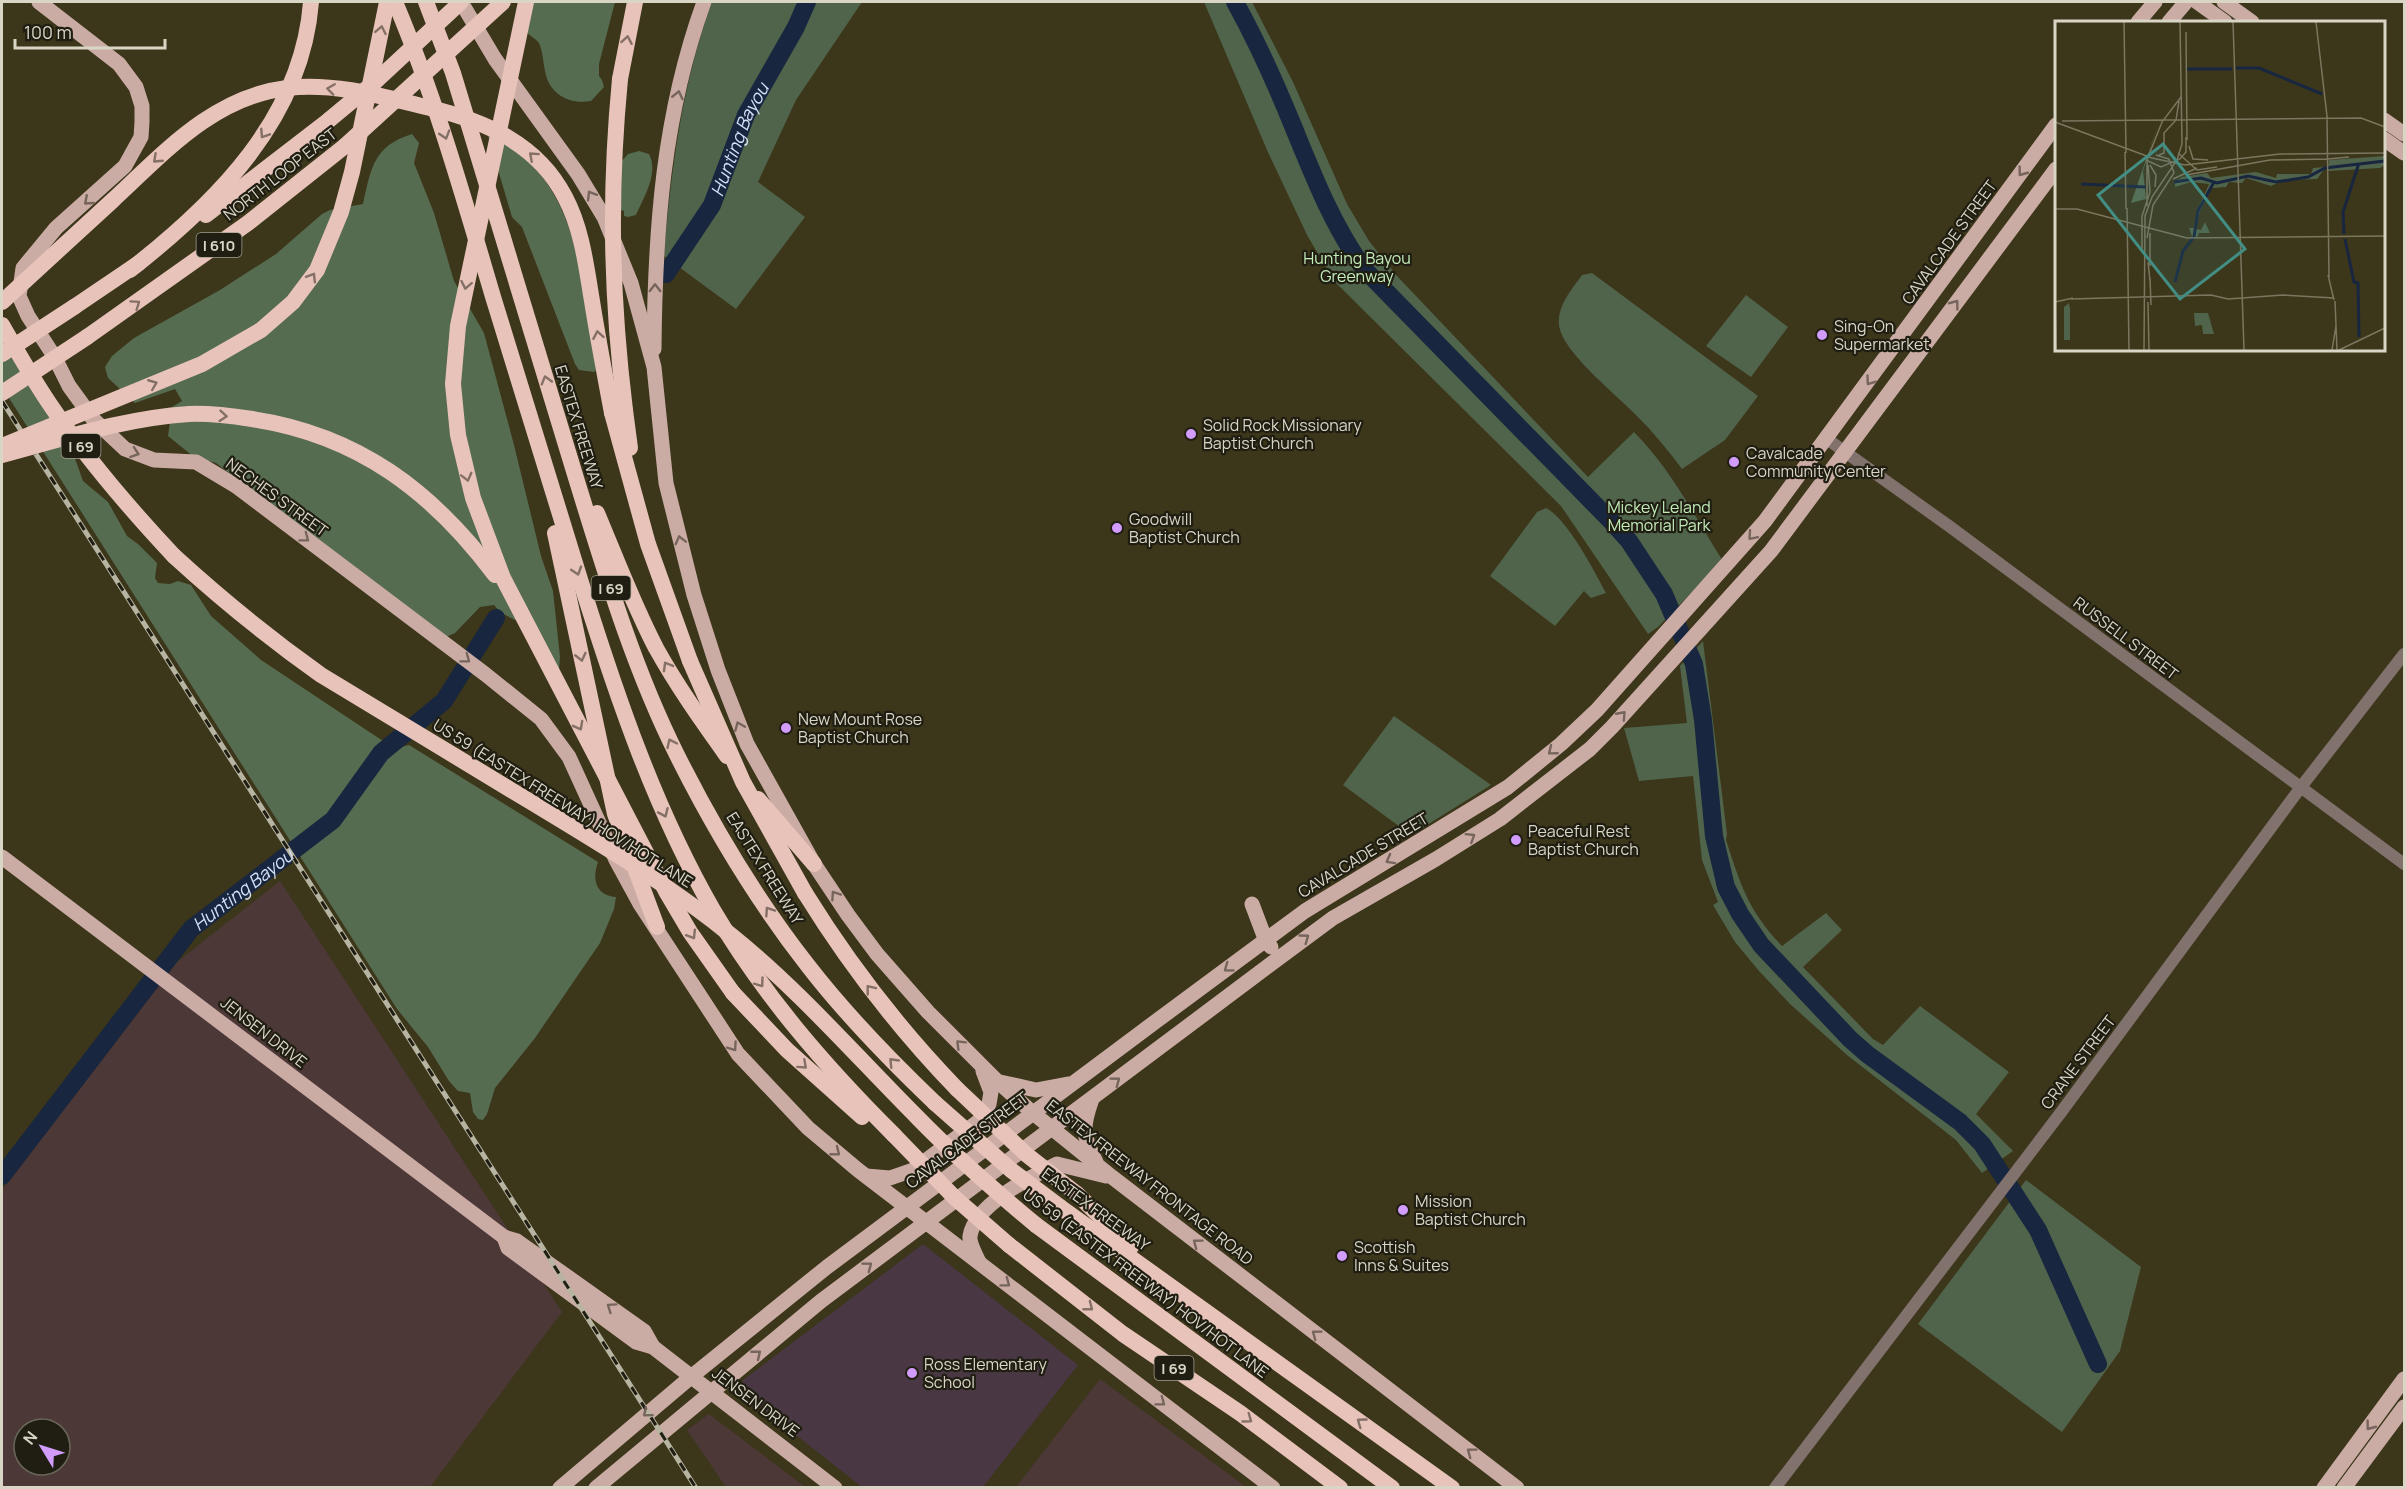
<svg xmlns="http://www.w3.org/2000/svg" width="2406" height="1489" viewBox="0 0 2406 1489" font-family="Manrope,sans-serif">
<rect width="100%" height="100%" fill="#3c361a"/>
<g fill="#4d3838" fill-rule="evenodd">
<path d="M 280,881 L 562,1312 L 430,1487 L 2,1487 L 2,1190 L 177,962 ZM 24,1429 L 60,1429 L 60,1465 L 24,1465 Z"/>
<polygon points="1100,1379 1246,1487 1016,1487"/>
<polygon points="709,1414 805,1487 726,1487 687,1430"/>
</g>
<polygon fill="#493843" points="923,1244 1078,1365 983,1487 862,1487 745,1395 742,1381"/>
<g fill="#50644b">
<path d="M 712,2 L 862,2 L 796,100 L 758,182 L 805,217 L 736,309 L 664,256 C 671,170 682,84 712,2 Z"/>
<path d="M 1204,2 L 1252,2 L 1293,82 L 1347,204 L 1369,241 L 1397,276 L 1588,477 L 1634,432 C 1670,468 1694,515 1721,558 L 1719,564 L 1658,627 L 1648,634 L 1561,506 L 1334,281 L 1307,235 L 1267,150 Z"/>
<path d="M 1592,273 L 1758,396 L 1725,440 L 1682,469 C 1668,450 1653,432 1637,416 C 1617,395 1562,352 1559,325 C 1557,306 1572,289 1582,275 Z"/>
<polygon points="1746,295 1788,327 1751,377 1706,346"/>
<path d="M 1546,508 C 1566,517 1595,572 1606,593 L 1591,598 L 1584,591 L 1555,626 L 1490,576 L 1537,512 Z"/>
<path d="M 1703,641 L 1727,834 L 1726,840 C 1741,886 1748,910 1782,946 L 1826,913 L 1842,930 L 1803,967 L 1873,1039 L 1883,1045 L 1920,1006 L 2009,1072 L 1976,1114 L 2013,1151 L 1982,1173 L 1956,1140 L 1847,1055 L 1790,1004 L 1759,971 L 1735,942 L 1713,905 L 1718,902 L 1702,860 L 1693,776 L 1639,781 L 1624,728 L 1687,723 L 1680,666 Z"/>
<polygon points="1394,716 1491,785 1411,835 1343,785"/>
<polygon points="2026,1180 2141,1267 2120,1351 2062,1432 1918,1324"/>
</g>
<g fill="#566c50">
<path d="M 531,2 L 615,2 L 599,64 L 599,76 L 602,80 L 604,87 L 591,101 C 569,105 549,94 545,71 C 543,62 543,52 539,43 C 536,39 529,35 525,31 Z"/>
<path d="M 412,134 L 419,143 L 414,163 L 434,213 L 454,281 L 484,333 L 514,445 L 541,556 L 553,591 L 560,657 L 559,670 L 536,630 L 501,613 L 494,605 L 480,607 L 455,633 L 446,637 L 216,463 L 194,457 L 168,436 L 172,407 L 182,401 L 175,389 L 135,403 L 108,378 L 105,367 L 112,356 L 134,338 L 220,290 L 276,254 L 322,214 L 330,210 L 363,204 C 371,169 373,146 412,134 Z"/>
<path d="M 488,136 C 580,173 583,286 596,370 L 594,372 L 579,370 L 575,364 L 522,227 L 512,217 Z"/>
<path d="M 639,151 L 649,154 C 659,173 644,197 636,215 L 628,217 L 624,216 L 624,211 L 618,209 L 620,163 L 628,154 Z"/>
<path d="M 2,337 L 73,453 L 83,481 L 108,502 L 127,536 L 138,544 L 157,563 L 155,578 L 158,583 L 170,584 L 178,581 L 191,585 L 211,616 L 261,660 L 380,739 L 396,748 L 409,745 L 598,862 C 592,879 595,895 616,897 L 614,909 L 600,943 L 535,1038 L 495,1088 L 487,1114 L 483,1120 L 478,1119 L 473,1112 L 470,1093 L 458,1091 L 449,1081 L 428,1047 L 397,1009 L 2,387 Z"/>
</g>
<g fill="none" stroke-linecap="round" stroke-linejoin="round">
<g stroke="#18263f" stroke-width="18">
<path d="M 1235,2 C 1257,42 1276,84 1293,126 C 1314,177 1332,224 1364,269 L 1611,521 L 1629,541 L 1664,594 L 1694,664 L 1703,720 L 1714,836 L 1726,887 L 1740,914 L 1761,945 L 1850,1039 L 1867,1054 L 1960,1122 L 1982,1144 L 2038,1230 L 2098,1364"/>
<path id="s1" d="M 666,274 L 712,205 L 746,115 L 796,27 L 807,2"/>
<path id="s2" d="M 2,1176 L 191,929 L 333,820 L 381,753 L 444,701 L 496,618"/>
</g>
<g stroke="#81726e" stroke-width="12">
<polyline points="1827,439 1949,526 2404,864"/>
<polyline points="1775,1488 2062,1111 2301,787 2404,654"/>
</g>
<g stroke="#cbaca5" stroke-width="15">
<polyline points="39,2 119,64 136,87 142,106 142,122 141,137 125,166 56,228 23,268 19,296 28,316 54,356 69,386 93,419 125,449 154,460 196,462 236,486 485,674 541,719 569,757 616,860 640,904 738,1054 808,1128 858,1170 1273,1488"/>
<polyline points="461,2 495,59 578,174 604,217 631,283 654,367 666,483 694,595 718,670 747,744 814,864 848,915 877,954 928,1012 997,1081 1033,1113 1112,1177 1517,1488"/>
<polyline points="2197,2 2225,22"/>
<polyline points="2224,2 2252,22"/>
<polyline points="2138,22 2155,2"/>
<polyline points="2169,22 2186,2"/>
<polyline points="2384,120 2404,134"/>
<polyline points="2384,139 2404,153"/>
<path d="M 654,349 C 655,230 663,115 704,2"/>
<polyline points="2,857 504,1237 517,1241 644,1331 653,1347"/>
<polyline points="1252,904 1266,941 1271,947"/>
<polyline points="1000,1082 1036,1090 1068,1084"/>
<path d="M 1092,1099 C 1082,1127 1082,1135 1096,1162"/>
<polyline points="866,1176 890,1178 913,1170 979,1121 989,1104 991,1092 983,1071"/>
<polyline points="504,1237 508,1248 636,1342 653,1347 835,1488"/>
<path d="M 979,1262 C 976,1255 969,1244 970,1236 C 975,1204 1031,1177 1057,1164 L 1106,1176"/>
<polyline points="560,1488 692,1376 827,1267 1155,1022 1305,911 1508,787 1561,744 1597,710 1765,521 2056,125"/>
<polyline points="596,1488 821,1301 1279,958 1333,918 1436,859 1500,819 1590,749 1612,727 1771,551 2056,169"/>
<polyline points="2324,1488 2404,1379"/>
<polyline points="2344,1488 2404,1407"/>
</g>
<g stroke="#e8c3ba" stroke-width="16">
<path d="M 395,2 C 436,99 464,199 494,300 C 523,397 553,493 583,589 C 618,700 655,809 713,910 C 764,996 824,1065 894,1135"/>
<path d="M 426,2 L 453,73 C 495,208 534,343 576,478 C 605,572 633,667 677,755 C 714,829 758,902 809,967 C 847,1016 890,1060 935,1103"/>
<polyline points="620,79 635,2"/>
<polyline points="206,215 329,120"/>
<path d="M 130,270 C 217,202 302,118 311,2"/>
<polyline points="74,307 139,263"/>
<path d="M 2,325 C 17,351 32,378 49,403 C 86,458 129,508 174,556"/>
<polyline points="87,337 248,223 345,146"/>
<polyline points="625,410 630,448"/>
<polyline points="612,413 648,544 690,661"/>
<path d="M 597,513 C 616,558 633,604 656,648 C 677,686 702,721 727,756"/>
<polyline points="555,533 615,814 657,927"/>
<polyline points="758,799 814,864"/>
<path d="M 805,893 C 849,964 899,1029 957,1089"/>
<polyline points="733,993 787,1050 862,1117"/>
<polyline points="1077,1194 1131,1247"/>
<polyline points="1060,1207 1452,1488"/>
<polyline points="1036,1225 1392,1488"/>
<polyline points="1009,1245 1123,1334 1240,1413 1340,1488"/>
</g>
<defs>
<polyline id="rail" points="2,401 696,1488"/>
</defs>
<use href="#rail" stroke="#b7b4a1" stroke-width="5"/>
<use href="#rail" stroke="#201e12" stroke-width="3" stroke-dasharray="9" stroke-linecap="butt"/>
<g stroke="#e8c3ba" stroke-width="16">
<polyline points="526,2 458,326 453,384 458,435 473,498 503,578 667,893 690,932 733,993"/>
<path d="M 620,79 C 609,193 611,296 625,410"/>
<polyline points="329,120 376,81 461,2"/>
<polyline points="345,146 503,2"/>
<path d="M 2,302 C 38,269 75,235 112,201 C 164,153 213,97 287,88 C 334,82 385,97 430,108 C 485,121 538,144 565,197 C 582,229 586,265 592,301 C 598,339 605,376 612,413"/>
<polyline points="2,354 74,307"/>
<polyline points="2,393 87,337"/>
<polyline points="2,446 202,364 261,330 293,302 317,270 341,212 352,172 387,2"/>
<path d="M 2,455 C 62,439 125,418 189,414 C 210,413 232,416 252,419 C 358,435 432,491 495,575"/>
<path d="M 174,556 C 221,599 269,638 321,675 C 391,717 461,760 531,802 C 600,844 670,885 732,936 C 800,991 857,1057 918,1118 C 955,1156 995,1191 1036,1225"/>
<polyline points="690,661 743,782 805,893"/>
<polyline points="957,1089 1027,1155 1077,1194"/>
<polyline points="935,1103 1011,1170 1060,1207"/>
<polyline points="894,1135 955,1198 1009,1245"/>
</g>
</g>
<defs><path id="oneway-chevron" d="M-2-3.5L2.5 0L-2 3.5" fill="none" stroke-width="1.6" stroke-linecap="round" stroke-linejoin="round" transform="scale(1.5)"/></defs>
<g stroke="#847066">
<use href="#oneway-chevron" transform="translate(381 30) rotate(-79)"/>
<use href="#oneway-chevron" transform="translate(627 40) rotate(-80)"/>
<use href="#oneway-chevron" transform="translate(331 89) rotate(-172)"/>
<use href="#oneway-chevron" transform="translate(264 134) rotate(123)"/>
<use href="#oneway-chevron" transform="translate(445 135) rotate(73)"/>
<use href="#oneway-chevron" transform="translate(533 156) rotate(-138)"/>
<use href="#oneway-chevron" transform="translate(157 159) rotate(137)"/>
<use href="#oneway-chevron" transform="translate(312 277) rotate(-58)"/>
<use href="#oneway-chevron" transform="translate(466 285) rotate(101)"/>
<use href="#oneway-chevron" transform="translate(136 304) rotate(-35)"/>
<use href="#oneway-chevron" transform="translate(598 335) rotate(-100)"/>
<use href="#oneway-chevron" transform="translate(546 380) rotate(-106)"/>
<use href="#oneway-chevron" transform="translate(153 384) rotate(-22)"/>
<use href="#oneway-chevron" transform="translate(223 416) rotate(5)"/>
<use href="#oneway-chevron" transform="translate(467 477) rotate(76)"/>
<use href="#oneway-chevron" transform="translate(577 571) rotate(72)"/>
<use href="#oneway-chevron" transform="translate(581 657) rotate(77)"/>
<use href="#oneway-chevron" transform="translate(667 666) rotate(-120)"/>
<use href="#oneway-chevron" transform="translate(579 726) rotate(62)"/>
<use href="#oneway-chevron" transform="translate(671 743) rotate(-115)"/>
<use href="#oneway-chevron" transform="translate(664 813) rotate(66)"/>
<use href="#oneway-chevron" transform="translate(769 911) rotate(-124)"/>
<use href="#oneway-chevron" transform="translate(692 935) rotate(58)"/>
<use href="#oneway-chevron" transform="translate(760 983) rotate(54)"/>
<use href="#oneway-chevron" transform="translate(870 989) rotate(-128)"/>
<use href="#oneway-chevron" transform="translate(893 1062) rotate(-134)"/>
<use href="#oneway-chevron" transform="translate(803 1065) rotate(42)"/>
<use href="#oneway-chevron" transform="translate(1089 1307) rotate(38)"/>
<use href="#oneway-chevron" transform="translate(1248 1419) rotate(36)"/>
<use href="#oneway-chevron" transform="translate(1361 1422) rotate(-144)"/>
</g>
<g stroke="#76655c">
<use href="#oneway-chevron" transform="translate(678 95) rotate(-77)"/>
<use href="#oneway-chevron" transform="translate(2022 172) rotate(127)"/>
<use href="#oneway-chevron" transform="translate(591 195) rotate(-121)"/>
<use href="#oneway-chevron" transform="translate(88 201) rotate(139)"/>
<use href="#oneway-chevron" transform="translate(655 288) rotate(-90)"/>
<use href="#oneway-chevron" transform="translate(1955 304) rotate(-53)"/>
<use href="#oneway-chevron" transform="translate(1870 381) rotate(126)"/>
<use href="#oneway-chevron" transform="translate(135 453) rotate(19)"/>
<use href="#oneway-chevron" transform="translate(1752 536) rotate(131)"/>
<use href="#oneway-chevron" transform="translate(305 538) rotate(37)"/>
<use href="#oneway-chevron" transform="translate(680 540) rotate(-104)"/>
<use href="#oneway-chevron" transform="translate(466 659) rotate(37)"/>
<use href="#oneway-chevron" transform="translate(1622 715) rotate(-48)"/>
<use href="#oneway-chevron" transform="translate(739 726) rotate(-113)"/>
<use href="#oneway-chevron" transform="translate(1552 751) rotate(141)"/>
<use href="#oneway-chevron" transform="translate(1471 837) rotate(-32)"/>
<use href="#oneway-chevron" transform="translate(1390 860) rotate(151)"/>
<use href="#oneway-chevron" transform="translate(835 895) rotate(-124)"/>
<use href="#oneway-chevron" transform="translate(1305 938) rotate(-36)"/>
<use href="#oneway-chevron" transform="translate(1228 968) rotate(144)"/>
<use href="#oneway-chevron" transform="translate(960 1044) rotate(-135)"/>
<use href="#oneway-chevron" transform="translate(733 1047) rotate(55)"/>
<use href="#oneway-chevron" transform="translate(1116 1081) rotate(-37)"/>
<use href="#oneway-chevron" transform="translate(836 1152) rotate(39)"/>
<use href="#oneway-chevron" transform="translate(1197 1243) rotate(-143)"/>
<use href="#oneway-chevron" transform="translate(868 1266) rotate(-37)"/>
<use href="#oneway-chevron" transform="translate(1006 1283) rotate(37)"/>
<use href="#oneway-chevron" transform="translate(611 1307) rotate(-145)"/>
<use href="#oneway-chevron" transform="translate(1316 1334) rotate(-143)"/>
<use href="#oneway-chevron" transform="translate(757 1354) rotate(-39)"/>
<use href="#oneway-chevron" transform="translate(1161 1402) rotate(37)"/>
<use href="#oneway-chevron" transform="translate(647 1413) rotate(140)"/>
<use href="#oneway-chevron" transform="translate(2370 1426) rotate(127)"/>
<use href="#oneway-chevron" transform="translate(1471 1452) rotate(-143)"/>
</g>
<g fill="#d29cfd" stroke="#201e12" stroke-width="2">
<circle cx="1822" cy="335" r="6"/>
<circle cx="1191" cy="434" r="6"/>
<circle cx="1734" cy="462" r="6"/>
<circle cx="1117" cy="528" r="6"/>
<circle cx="786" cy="728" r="6"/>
<circle cx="1516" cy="840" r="6"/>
<circle cx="1403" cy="1210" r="6"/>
<circle cx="1342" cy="1256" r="6"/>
<circle cx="912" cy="1373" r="6"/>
</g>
<g text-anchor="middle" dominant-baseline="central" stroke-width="4.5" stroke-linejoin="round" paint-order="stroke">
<g fill="#201e12" stroke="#a29f90" stroke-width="1.5">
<rect x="196.5" y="233" width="45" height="24" rx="4.5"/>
<rect x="61.5" y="434" width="39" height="24" rx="4.5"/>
<rect x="591.5" y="576" width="39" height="24" rx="4.5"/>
<rect x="1154.5" y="1356" width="39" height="24" rx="4.5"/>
</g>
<g font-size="15" font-weight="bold" fill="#d9d6c6">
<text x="219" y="245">I 610</text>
<text x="81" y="446">I 69</text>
<text x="611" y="588">I 69</text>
<text x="1174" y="1368">I 69</text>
</g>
<g font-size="16" fill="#d9d6c6" stroke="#201e12">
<text transform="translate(280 174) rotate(-38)">NORTH LOOP EAST</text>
<text transform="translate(1949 242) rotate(-54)">CAVALCADE STREET</text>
<text transform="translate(579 427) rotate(73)">EASTEX FREEWAY</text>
<text transform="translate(277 497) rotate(36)">NECHES STREET</text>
<text transform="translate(2126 638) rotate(37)">RUSSELL STREET</text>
<text transform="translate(563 803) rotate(32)">US 59 (EASTEX FREEWAY) HOV/HOT LANE</text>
<text transform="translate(1363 855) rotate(-31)">CAVALCADE STREET</text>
<text transform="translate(765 868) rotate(58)">EASTEX FREEWAY</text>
<text transform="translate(264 1032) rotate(38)">JENSEN DRIVE</text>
<text transform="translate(2078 1062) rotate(-53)">CRANE STREET</text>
<text transform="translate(967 1140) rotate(-37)">CAVALCADE STREET</text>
<text transform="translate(1150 1182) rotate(38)">EASTEX FREEWAY FRONTAGE ROAD</text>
<text transform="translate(1096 1209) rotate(36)">EASTEX FREEWAY</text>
<text transform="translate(1146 1283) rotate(37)">US 59 (EASTEX FREEWAY) HOV/HOT LANE</text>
<text transform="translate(756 1402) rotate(37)">JENSEN DRIVE</text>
</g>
<g font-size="16" fill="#c2ebb8" stroke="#201e12">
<text x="1357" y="258">Hunting Bayou<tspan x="1357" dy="18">Greenway</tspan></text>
<text x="1659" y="507">Mickey Leland<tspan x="1659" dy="18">Memorial Park</tspan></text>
</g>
<g font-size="16" fill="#d9d6c6" stroke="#201e12" text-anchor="start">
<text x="1834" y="326">Sing-On<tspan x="1834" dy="18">Supermarket</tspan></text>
<text x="1203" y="425">Solid Rock Missionary<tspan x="1203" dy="18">Baptist Church</tspan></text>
<text x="1746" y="453">Cavalcade<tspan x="1746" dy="18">Community Center</tspan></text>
<text x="1129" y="519">Goodwill<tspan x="1129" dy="18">Baptist Church</tspan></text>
<text x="798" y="719">New Mount Rose<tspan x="798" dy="18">Baptist Church</tspan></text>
<text x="1528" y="831">Peaceful Rest<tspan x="1528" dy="18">Baptist Church</tspan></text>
<text x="1415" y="1201">Mission<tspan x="1415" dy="18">Baptist Church</tspan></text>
<text x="1354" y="1247">Scottish<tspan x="1354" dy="18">Inns &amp; Suites</tspan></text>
<text x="924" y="1364">Ross Elementary<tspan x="924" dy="18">School</tspan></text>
</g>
<g font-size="18" font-style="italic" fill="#d5e1f6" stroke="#201e12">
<text stroke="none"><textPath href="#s1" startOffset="154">Hunting Bayou</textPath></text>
<text stroke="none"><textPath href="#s2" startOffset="376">Hunting Bayou</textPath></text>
</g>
</g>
<g transform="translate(2055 21)">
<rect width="330" height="330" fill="#3c361a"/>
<path d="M 330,135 L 330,144 L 325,147 L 273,150 L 274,139 ZM 271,146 L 262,158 L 229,159 L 216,165 L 191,157 L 187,162 L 174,161 L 171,166 L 157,167 L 145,190 L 141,208 L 146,209 L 150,201 L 155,212 L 144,212 L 142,217 L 137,216 L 134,207 L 139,207 L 142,190 L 154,163 L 136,161 L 120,166 L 120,161 L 127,156 L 152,152 L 156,157 L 201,151 L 221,157 L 222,153 L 256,153 L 258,147 ZM 13,283 L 14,282 L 15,288 L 15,319 L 9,319 L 9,286 ZM 139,292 L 153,292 L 159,313 L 148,313 L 147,304 L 140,305 Z" fill="#50644b"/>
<path d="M 104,101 L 88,150 L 91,178 L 76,182 Z" fill="#566c50"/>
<path fill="none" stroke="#18263f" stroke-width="3" d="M 181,47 L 204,47 L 267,73M 132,48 L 177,48M 119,161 L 146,157 L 162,162 L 193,155 L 221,161 L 253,156 L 270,147 L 330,140M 26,163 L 91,166M 289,213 L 288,191 L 304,142M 290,218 L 299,261 L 303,262 L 304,316M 120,261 L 128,230 L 139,216 L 143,190 L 159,161"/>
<path fill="none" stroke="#7b765f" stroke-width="1.5" d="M 69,1 L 71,132M 178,1 L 189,329M 261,1 L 272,95 L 274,256M 131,11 L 132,119M 7,100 L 306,97 L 330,106M 0,101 L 97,137 L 130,144 L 225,133 L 330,132M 134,125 L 138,138 L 153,139M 70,131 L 71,188M 123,132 L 142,149 L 162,146M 104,134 L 109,132 L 109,112 L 121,99 L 124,80M 273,138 L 294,136M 91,139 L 106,146 L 125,138 L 131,131 L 131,116M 95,144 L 101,154 L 100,166M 131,154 L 215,139 L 273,138M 118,158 L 142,147M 92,185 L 92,139 L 107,101 L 126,76M 72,187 L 74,329M 0,188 L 22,188 L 132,217 L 330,215M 95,212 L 95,245M 92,217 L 98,184 L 119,152 L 114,138 L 101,134M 87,231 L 87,195 L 95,171 L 93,144M 93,241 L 95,260M 273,254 L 279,279M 95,257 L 96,284M 0,273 L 1,329M 16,278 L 156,274 L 173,278 L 228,274 L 279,277M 280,280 L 282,329M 0,281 L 18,277M 93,281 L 94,329M 89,329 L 90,195 L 97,176 L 122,139 L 127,123 L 125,1M 277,329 L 281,305M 284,329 L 330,307"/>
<path fill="#428e84" fill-opacity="0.15" stroke="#428e84" stroke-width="3" d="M 108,123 L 190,228 L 125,278 L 43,174 Z"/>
<rect width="330" height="330" fill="none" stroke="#d9d6c6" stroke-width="3"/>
</g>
<rect width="2406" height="1489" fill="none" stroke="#d9d6c6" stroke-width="6"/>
<g transform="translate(42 1447) rotate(308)"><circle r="28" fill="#201e12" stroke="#6a685a" stroke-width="1.5"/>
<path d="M0-4.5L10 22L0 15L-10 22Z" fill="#d29cfd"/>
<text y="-9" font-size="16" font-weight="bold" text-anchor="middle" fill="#d9d6c6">N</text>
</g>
<path d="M15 39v9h150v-9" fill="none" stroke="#d9d6c6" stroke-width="3"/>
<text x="24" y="39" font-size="18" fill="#d9d6c6" stroke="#201e12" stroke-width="4.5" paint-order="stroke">100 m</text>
</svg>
